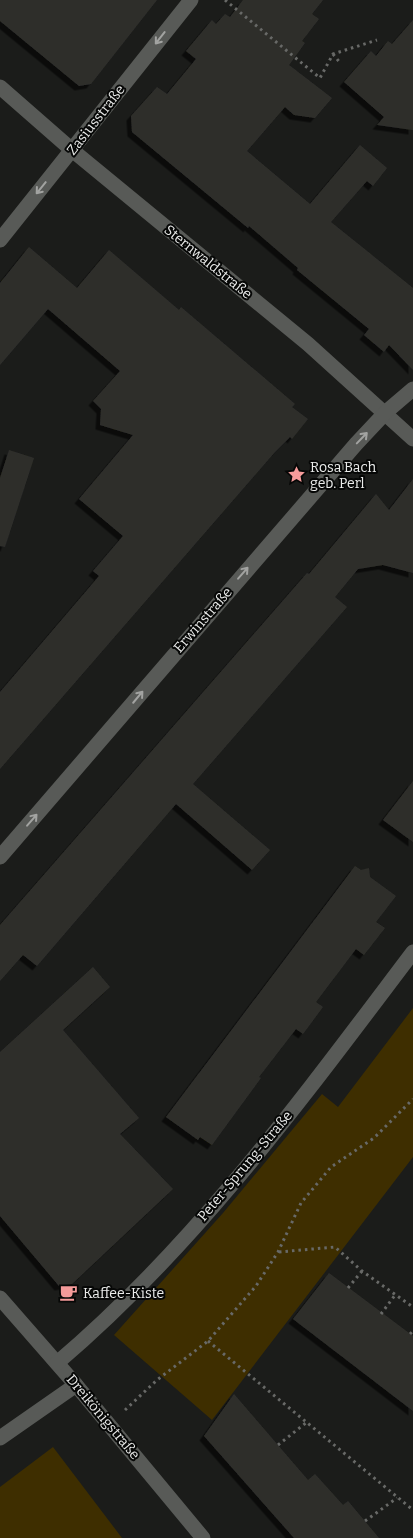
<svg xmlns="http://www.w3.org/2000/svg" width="413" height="1538" viewBox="0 0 413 1538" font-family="Bitter,serif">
<defs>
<filter id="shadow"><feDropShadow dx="-4.5" dy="4.5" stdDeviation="0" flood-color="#0009"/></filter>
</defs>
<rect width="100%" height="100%" fill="#1b1c1a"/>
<g fill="#3e2e00">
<polygon points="413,1008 413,1157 212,1420 114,1335 223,1213 322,1094 338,1107"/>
<polygon points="53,1447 122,1538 0,1538 0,1487"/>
</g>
<g fill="#2f2f2c" filter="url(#shadow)">
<polygon points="0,0 157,0 91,84 79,86 0,21"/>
<polygon points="243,0 323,0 312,14 319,19 302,41 305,43 289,65 332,98 315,118 294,115 285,107 247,151 310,204 360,145 387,168 373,186 367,181 331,222 413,288 413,370 389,345 384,352 364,335 369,329 297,270 298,268 249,226 248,228 132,132 131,116 157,87 167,94 196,59 186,51 212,20 216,24 225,14 230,17"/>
<polygon points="413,20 413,130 377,125 384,117 344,82 371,51 376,56 388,41 392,44"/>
<polygon points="29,247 77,288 109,250 179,310 181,307 295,404 292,407 308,419 292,439 290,437 275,452 0,769 0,692 99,576 93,571 123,536 79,499 133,435 100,425 101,409 93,401 120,371 48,309 0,365 0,283"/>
<polygon points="9,450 34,458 5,547 0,546 0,478"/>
<polygon points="413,479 413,573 383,565 358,569 335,597 347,607 193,784 270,850 252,870 176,804 37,966 23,955 0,981 0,925 307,573 309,574 376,494 389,510"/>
<polygon points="413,781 413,842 383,820"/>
<polygon points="355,866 361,870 369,868 370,877 396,896 376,922 385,928 364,955 356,949 316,1002 323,1007 303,1034 296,1029 259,1077 261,1078 212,1145 200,1137 198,1140 166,1117"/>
<polygon points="93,967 110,987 63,1030 139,1118 120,1134 173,1189 72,1284 59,1286 0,1216 0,1052"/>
<polygon points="329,1273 413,1336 413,1411 293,1319"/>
<polygon points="234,1394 308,1480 315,1474 343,1505 348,1501 379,1538 294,1538 204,1436"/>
</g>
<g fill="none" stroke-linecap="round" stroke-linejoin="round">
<g stroke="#686967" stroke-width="3" stroke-dasharray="2.5 4" stroke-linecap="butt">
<polyline points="225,0 320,78 333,54 377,40"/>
<polyline points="333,54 341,64"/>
<polyline points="279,1252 335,1247 362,1271 413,1307"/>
<polyline points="348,1288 362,1271"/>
<polyline points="381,1314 395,1295"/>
<polyline points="410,1334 413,1331"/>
<polyline points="208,1341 413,1510"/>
<polyline points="125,1410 157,1380 208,1341 256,1286 278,1252 301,1203 331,1167 374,1138 413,1099"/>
<polyline points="278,1445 307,1422"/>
<polyline points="365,1521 397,1498"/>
</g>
<g stroke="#585a57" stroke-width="15">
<polyline points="0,87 72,150 308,344 413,439"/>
<polyline points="0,240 191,0"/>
<polyline points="0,857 356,444 386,412 413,389"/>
<polyline points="0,1298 76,1385 203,1538"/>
<path d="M 57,1363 C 196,1245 304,1096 413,952"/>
<polyline points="0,1438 76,1385"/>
</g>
</g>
<defs><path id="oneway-shaft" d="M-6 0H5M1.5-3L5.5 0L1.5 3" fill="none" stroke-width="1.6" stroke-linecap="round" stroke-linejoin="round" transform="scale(1.25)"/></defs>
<g stroke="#a2a3a1">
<use href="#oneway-shaft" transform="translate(160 38) rotate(128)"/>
<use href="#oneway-shaft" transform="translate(41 188) rotate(129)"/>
<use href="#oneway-shaft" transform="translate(362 438) rotate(-46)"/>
<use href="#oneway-shaft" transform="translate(243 573) rotate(-49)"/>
<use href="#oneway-shaft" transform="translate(138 697) rotate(-50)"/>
<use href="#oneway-shaft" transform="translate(32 820) rotate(-49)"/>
</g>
<defs>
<symbol id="sight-bare" viewBox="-9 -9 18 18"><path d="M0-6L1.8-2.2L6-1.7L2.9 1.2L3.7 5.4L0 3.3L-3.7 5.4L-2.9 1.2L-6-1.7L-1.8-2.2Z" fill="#f59b9a" stroke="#060706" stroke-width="2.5" paint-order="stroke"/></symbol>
<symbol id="cafe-bare" viewBox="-9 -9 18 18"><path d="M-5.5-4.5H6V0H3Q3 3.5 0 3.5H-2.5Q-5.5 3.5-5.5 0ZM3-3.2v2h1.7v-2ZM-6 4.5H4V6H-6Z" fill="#f59b9a" stroke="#060706" stroke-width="2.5" paint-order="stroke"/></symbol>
</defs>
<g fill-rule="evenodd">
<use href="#sight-bare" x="284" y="462" width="25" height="25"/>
<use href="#cafe-bare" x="56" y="1280" width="25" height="25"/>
</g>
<g text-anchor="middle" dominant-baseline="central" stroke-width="4" stroke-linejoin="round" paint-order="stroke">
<g font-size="14" fill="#ebeceb" stroke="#060706">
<text transform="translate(96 120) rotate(-52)">Zasiusstraße</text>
<text transform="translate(208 262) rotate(39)">Sternwaldstraße</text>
<text transform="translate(203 620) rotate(-49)">Erwinstraße</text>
<text transform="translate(245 1166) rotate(-50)">Peter-Sprung-Straße</text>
<text transform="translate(103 1417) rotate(50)">Dreikönigstraße</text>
</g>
<g font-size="14" fill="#ebeceb" stroke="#060706" text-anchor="start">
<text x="310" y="467">Rosa Bach<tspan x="310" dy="16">geb. Perl</tspan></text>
<text x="83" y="1293">Kaffee-Kiste</text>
</g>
</g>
</svg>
